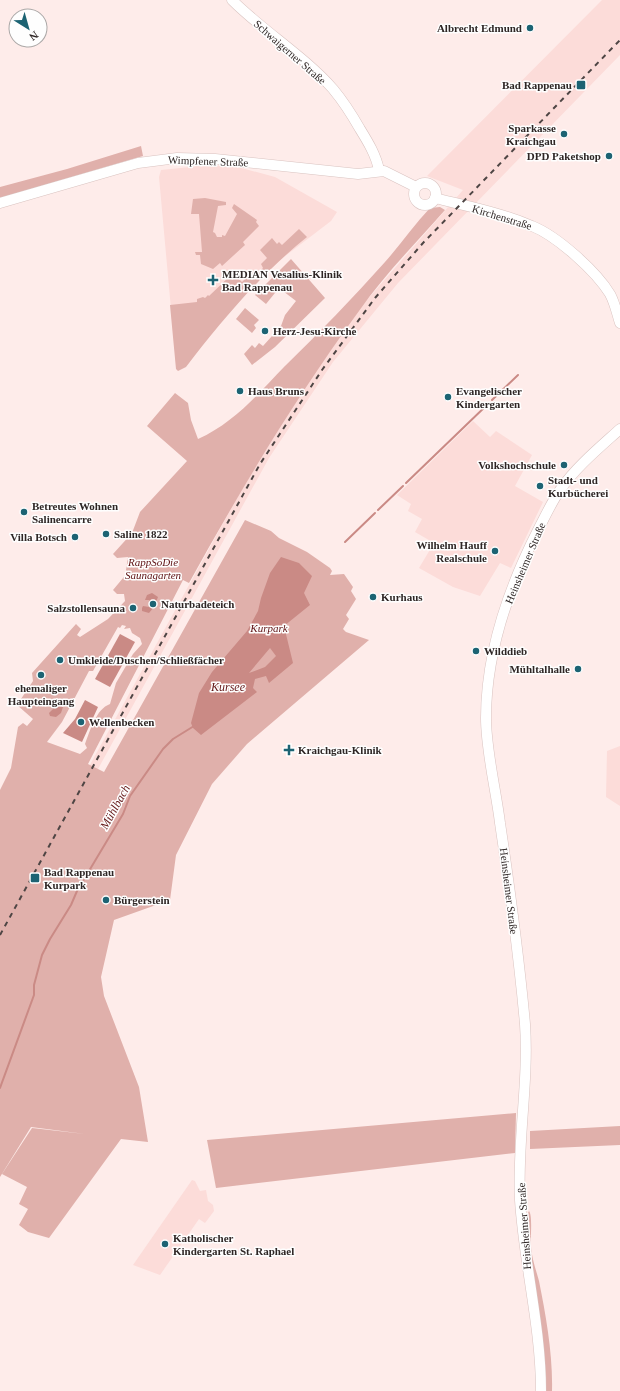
<svg xmlns="http://www.w3.org/2000/svg" width="620" height="1391" viewBox="0 0 620 1391" font-family="Georgia,serif">
<rect width="100%" height="100%" fill="#feecea"/>
<g fill="#fcdcd9">
<polygon points="602,0 620,0 620,55 398,283 333,362 269,458 248,496 70,820 31,872 238,496 297,399 359,309 463,190 427,176"/>
<polygon points="209,165 234,166 275,177 337,212 331,221 284,257 232,304 176,364 159,177 161,170"/>
<polygon points="473,421 490,437 496,431 532,455 515,486 543,502 511,568 500,563 480,596 453,587 419,568 434,543 415,532 422,519 408,511 411,504 397,495"/>
<polygon points="620,746 620,806 606,797 607,751"/>
<polygon points="192,1180 195,1181 200,1191 206,1190 208,1201 213,1205 214,1211 205,1223 199,1219 160,1275 133,1265"/>
</g>
<g fill="#e0b0ab" fill-rule="evenodd">
<polygon points="141,146 143,156 0,198 0,187 67,169"/>
<polygon points="205,198 226,202 226,205 218,206 213,232 215,233 217,237 222,237 222,235 225,236 237,214 232,208 234,204 257,220 256,222 259,226 243,242 245,245 222,266 220,263 213,269 201,264 200,255 196,255 195,252 202,252 199,214 191,214 193,199"/>
<path d="M 440,207 L 445,210 C 416,243 384,275 359,311 C 296,397 241,489 189,583 L 183,580 L 88,764 L 104,772 L 245,520 L 271,531 L 279,538 L 307,552 L 330,568 L 332,571 L 330,575 L 344,574 L 353,587 L 351,591 L 356,599 L 346,615 L 349,619 L 343,629 L 346,632 L 369,640 L 247,744 L 212,784 L 176,855 L 170,900 L 114,920 L 101,977 L 104,996 L 139,1087 L 148,1142 L 121,1139 L 49,1238 L 28,1232 L 19,1225 L 28,1209 L 19,1204 L 27,1187 L 2,1174 L 32,1128 L 85,1134 L 31,1127 L 0,1177 L 0,790 L 11,768 L 18,727 L 23,723 L 27,726 L 33,719 L 17,705 L 33,681 L 32,673 L 76,624 L 81,629 L 77,635 L 80,637 L 108,619 L 125,601 L 124,594 L 117,594 L 113,590 L 128,572 L 126,570 L 128,557 L 117,558 L 113,554 L 132,533 L 140,512 L 187,461 L 147,426 L 175,393 L 188,403 L 191,420 L 198,439 C 234,423 258,394 284,367 C 319,333 353,298 385,262 C 401,244 414,225 430,208 ZM 122,625 L 126,626 L 124,629 L 130,628 L 132,633 L 140,638 L 142,644 L 133,654 L 116,683 L 110,704 C 96,709 90,731 85,744 L 87,748 L 80,754 L 47,742 L 62,722 L 89,671 L 93,671 L 118,627 L 120,628 Z"/>
<path d="M 299,229 L 307,237 C 261,274 222,320 186,367 L 178,371 L 176,369 L 170,305 L 197,302 L 197,299 L 203,297 L 205,298 L 208,295 L 209,296 L 231,275 L 232,272 L 242,282 L 248,276 L 253,278 L 263,268 L 261,264 L 267,258 L 260,250 L 272,238 L 277,244 L 279,242 L 282,245 Z"/>
<polygon points="291,259 325,298 275,347 252,365 244,354 252,345 255,348 259,343 263,346 281,326 285,315 296,301 279,288 266,304 255,295"/>
<polygon points="245,308 259,320 254,325 256,328 252,333 236,319"/>
<polygon points="516,1113 515,1153 216,1188 207,1140"/>
<polygon points="620,1126 620,1145 530,1149 530,1131"/>
<path d="M 529,1211 C 533,1216 530,1239 531,1247 C 532,1259 536,1270 539,1281 C 546,1316 553,1355 552,1391 L 545,1391 L 526,1217 Z"/>
</g>
<g fill="#ca8a85" fill-rule="evenodd">
<path d="M 281,557 L 299,563 L 312,576 L 304,593 L 310,605 L 284,626 L 293,663 L 269,683 L 266,676 L 255,679 L 253,688 L 257,692 L 201,735 L 193,728 L 191,723 L 199,693 L 212,672 L 247,631 L 258,611 L 261,598 L 270,573 ZM 270,648 L 276,656 L 265,667 L 249,673 Z"/>
<polygon points="152,593 158,597 154,607 149,613 142,611 142,608 143,606 149,607 151,603 149,600 145,600 147,595"/>
<polygon points="120,634 135,642 110,687 95,679"/>
<polygon points="85,700 98,707 82,742 63,733 75,719"/>
<polygon points="52,706 63,707 61,713 56,717 50,716 49,713 53,709"/>
</g>
<g fill="none" stroke-linecap="round" stroke-linejoin="round">
<g stroke="#ca8a85" stroke-width="2">
<polyline points="492,400 518,375"/>
<polyline points="406,483 489,403"/>
<polyline points="378,510 403,486"/>
<polyline points="345,542 375,513"/>
<polyline points="0,1088 34,995 34,985 42,955 50,939 71,905 77,891 123,814 130,796 163,749 173,739 194,726"/>
</g>
<defs>
<g id="minor">
<path d="M 232,0 C 263,31 305,57 333,89 C 343,101 352,115 360,129 C 368,142 376,155 379,170"/>
<circle cx="425" cy="194" r="11"/>
<path d="M 435,198 C 467,206 502,213 532,226 C 557,236 596,271 610,294 C 615,303 617,314 620,323"/>
<polyline points="0,203 138,163 177,158 215,159 358,174 384,171 416,187"/>
<path d="M 541,1391 C 541,1327 524,1264 520,1200 C 517,1142 529,1082 525,1024 C 519,957 510,890 500,823 C 496,790 486,751 486,718 C 486,653 509,587 538,530 C 545,517 551,503 560,490 C 576,467 599,448 620,429"/>
</g>
</defs>
<use href="#minor" stroke="#d9c3c0" stroke-width="11"/>
<use href="#minor" stroke="#fff" stroke-width="10"/>
<polyline stroke="#4e4544" stroke-width="2" stroke-dasharray="5 5" stroke-linecap="butt" points="0,935 260,464 322,370 375,298 423,243 620,40"/>
</g>
<g fill="#1c6373" stroke="#fefefe" stroke-width="1.5">
<circle cx="530" cy="28" r="4"/>
<rect x="576" y="80" width="10" height="10" rx="2"/>
<circle cx="564" cy="134" r="4"/>
<circle cx="609" cy="156" r="4"/>
<path d="M211 274h4v4h4v4h-4v4h-4v-4h-4v-4h4z"/>
<circle cx="265" cy="331" r="4"/>
<circle cx="240" cy="391" r="4"/>
<circle cx="448" cy="397" r="4"/>
<circle cx="564" cy="465" r="4"/>
<circle cx="540" cy="486" r="4"/>
<circle cx="24" cy="512" r="4"/>
<circle cx="106" cy="534" r="4"/>
<circle cx="75" cy="537" r="4"/>
<circle cx="495" cy="551" r="4"/>
<circle cx="373" cy="597" r="4"/>
<circle cx="153" cy="604" r="4"/>
<circle cx="133" cy="608" r="4"/>
<circle cx="476" cy="651" r="4"/>
<circle cx="60" cy="660" r="4"/>
<circle cx="578" cy="669" r="4"/>
<circle cx="41" cy="675" r="4"/>
<circle cx="81" cy="722" r="4"/>
<path d="M287 744h4v4h4v4h-4v4h-4v-4h-4v-4h4z"/>
<rect x="30" y="873" width="10" height="10" rx="2"/>
<circle cx="106" cy="900" r="4"/>
<circle cx="165" cy="1244" r="4"/>
</g>
<g text-anchor="middle" dominant-baseline="central" stroke-width="3" stroke-linejoin="round" paint-order="stroke">
<g font-size="11" font-weight="bold" fill="#2e2625" stroke="#fefefe" text-anchor="start">
<text x="522" y="28" text-anchor="end">Albrecht Edmund</text>
<text x="572" y="85" text-anchor="end">Bad Rappenau</text>
<text x="556" y="128" text-anchor="end">Sparkasse<tspan x="556" dy="13">Kraichgau</tspan></text>
<text x="601" y="156" text-anchor="end">DPD Paketshop</text>
<text x="222" y="274">MEDIAN Vesalius-Klinik<tspan x="222" dy="13">Bad Rappenau</tspan></text>
<text x="273" y="331">Herz-Jesu-Kirche</text>
<text x="248" y="391">Haus Bruns</text>
<text x="456" y="391">Evangelischer<tspan x="456" dy="13">Kindergarten</tspan></text>
<text x="556" y="465" text-anchor="end">Volkshochschule</text>
<text x="548" y="480">Stadt- und<tspan x="548" dy="13">Kurbücherei</tspan></text>
<text x="32" y="506">Betreutes Wohnen<tspan x="32" dy="13">Salinencarre</tspan></text>
<text x="114" y="534">Saline 1822</text>
<text x="67" y="537" text-anchor="end">Villa Botsch</text>
<text x="487" y="545" text-anchor="end">Wilhelm Hauff<tspan x="487" dy="13">Realschule</tspan></text>
<text x="381" y="597">Kurhaus</text>
<text x="161" y="604">Naturbadeteich</text>
<text x="125" y="608" text-anchor="end">Salzstollensauna</text>
<text x="484" y="651">Wilddieb</text>
<text x="68" y="660">Umkleide/Duschen/Schließfächer</text>
<text x="570" y="669" text-anchor="end">Mühltalhalle</text>
<text x="41" y="688" text-anchor="middle">ehemaliger<tspan x="41" dy="13">Haupteingang</tspan></text>
<text x="89" y="722">Wellenbecken</text>
<text x="298" y="750">Kraichgau-Klinik</text>
<text x="44" y="872">Bad Rappenau<tspan x="44" dy="13">Kurpark</tspan></text>
<text x="114" y="900">Bürgerstein</text>
<text x="173" y="1238">Katholischer<tspan x="173" dy="13">Kindergarten St. Raphael</tspan></text>
</g>
<g font-size="11" fill="#2e2625" stroke="#fefefe">
<text transform="translate(290 52) rotate(41)">Schwaigerner Straße</text>
<text transform="translate(208 161) rotate(2)">Wimpfener Straße</text>
<text transform="translate(502 217) rotate(17)">Kirchenstraße</text>
<text transform="translate(525 563) rotate(-67)">Heinsheimer Straße</text>
<text transform="translate(509 891) rotate(83)">Heinsheimer Straße</text>
<text transform="translate(524 1226) rotate(-94)">Heinsheimer Straße</text>
</g>
<g font-size="11" font-style="italic" fill="#5d1012" stroke="#fefefe">
<text x="153" y="562">RappSoDie<tspan x="153" dy="13">Saunagarten</tspan></text>
<text x="269" y="628">Kurpark</text>
</g>
<g font-size="12" font-style="italic" fill="#641818" stroke="#fefefe">
<text x="228" y="687">Kursee</text>
<text transform="translate(115 807) rotate(-61)">Mühlbach</text>
</g>
</g>
<g transform="translate(28 28) rotate(143)"><circle r="19" fill="#fefefe" stroke="#aba8a7"/>
<path d="M0-3L7 15L0 10L-7 15Z" fill="#1c6373"/>
<text y="-6" font-size="11" font-weight="bold" text-anchor="middle" fill="#2e2625">N</text>
</g>
</svg>
